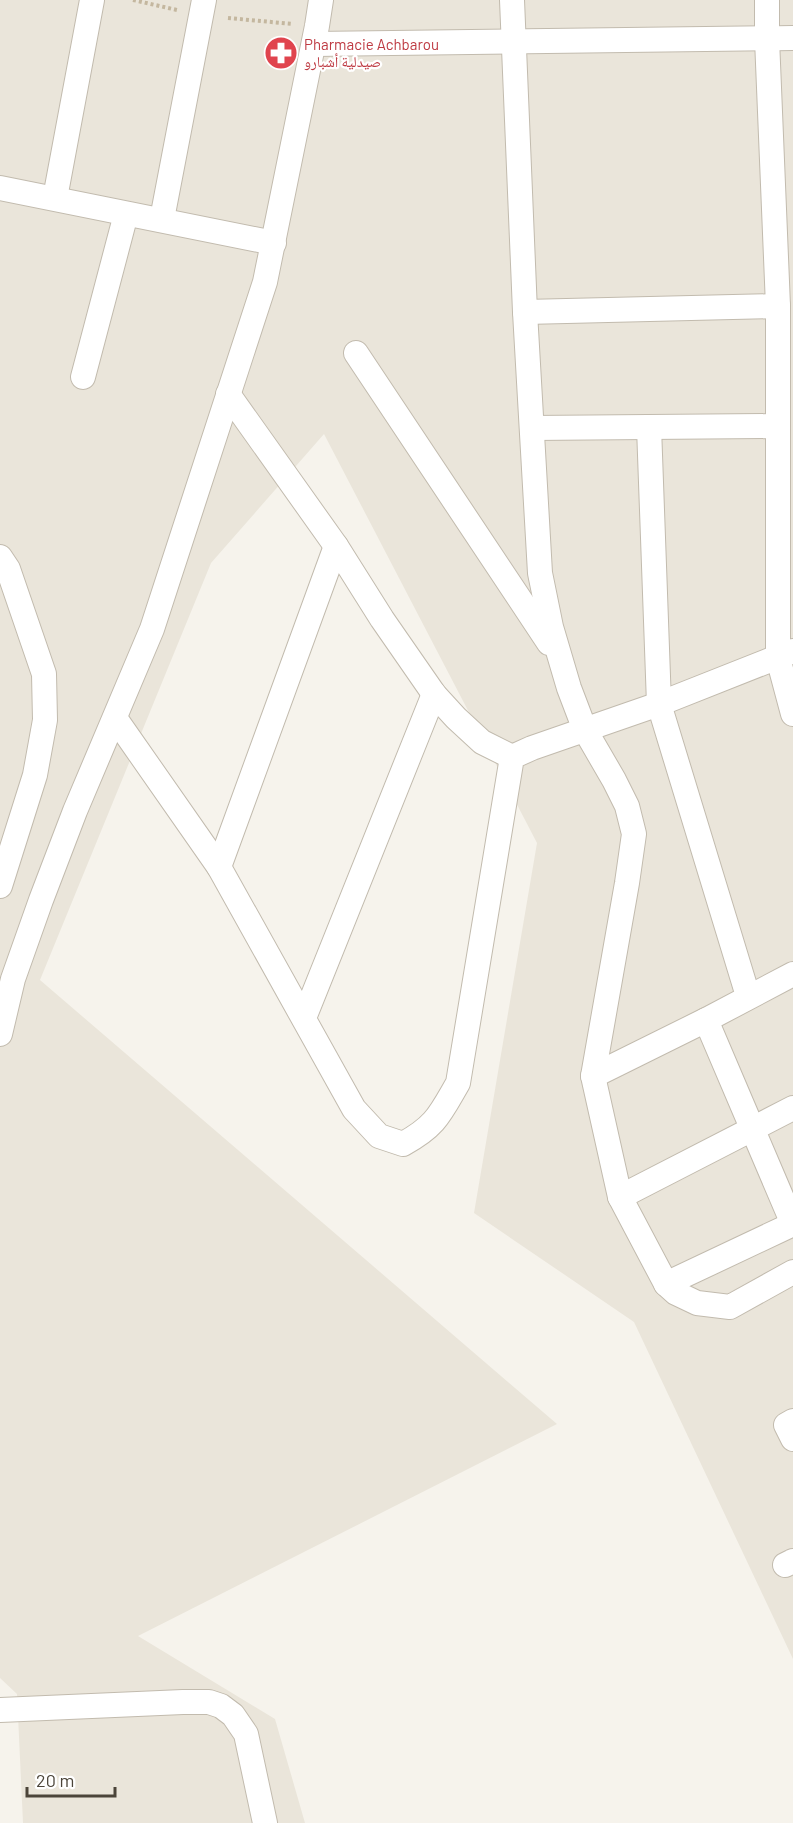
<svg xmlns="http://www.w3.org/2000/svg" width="793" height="1823" viewBox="0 0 793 1823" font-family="Barlow,'Noto Naskh Arabic',sans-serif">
<rect width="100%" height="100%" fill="#f6f3ec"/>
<polygon fill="#eae5da" points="0,0 793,0 793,1659 634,1322 474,1213 537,843 324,434 211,563 40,980 557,1424 138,1636 275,1719 305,1823 23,1823 17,1694 0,1678"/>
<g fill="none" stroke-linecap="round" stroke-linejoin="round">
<defs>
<g id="minor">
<polyline points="512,0 525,312 540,573 551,627 569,688 585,730 614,780 627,806 634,834 627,883 593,1076 620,1197 666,1284 676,1293 697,1303 730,1307 793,1272"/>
<polyline points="767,0 767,39 778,306 778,658 793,714"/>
<polyline points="314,44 793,38"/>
<polyline points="0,188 274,243"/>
<polyline points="55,198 92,0"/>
<polyline points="162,219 204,0"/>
<polyline points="525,312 778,306"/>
<polyline points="356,353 549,643"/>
<polyline points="83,377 126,214"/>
<polyline points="228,394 336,546 382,619 434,694 456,718 482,742 512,757"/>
<polyline points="649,427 659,704 748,996"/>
<polyline points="532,428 778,426"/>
<polyline points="0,557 8,569 44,674 45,720 35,775 0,886"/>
<path d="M 115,718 L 219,867 L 354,1109 L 379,1136 L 403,1144 C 436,1126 440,1114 458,1083 L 512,757 L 532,748 L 659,704 L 793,651"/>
<polyline points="219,867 336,546"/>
<polyline points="304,1018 434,694"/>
<polyline points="706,1020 793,1224"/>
<polyline points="0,1034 13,979 41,900 75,811 152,629 265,282 317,26 321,0"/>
<polyline points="593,1076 706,1020 793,974"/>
<polyline points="620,1197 793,1108"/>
<polyline points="666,1284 793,1224"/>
<polyline points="793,1421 786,1425 793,1439"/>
<polyline points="785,1565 793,1561"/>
<polyline points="0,1710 183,1702 209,1702 221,1706 233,1715 246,1734 265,1823"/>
</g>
</defs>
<use href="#minor" stroke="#c2bbae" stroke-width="26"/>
<g stroke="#c4b79f" stroke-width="4" stroke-dasharray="3 3" stroke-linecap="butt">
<polyline points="133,0 177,10"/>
<polyline points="228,18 293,24"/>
</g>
<use href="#minor" stroke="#fff" stroke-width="24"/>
</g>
<defs>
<symbol id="pharmacy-disc" viewBox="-11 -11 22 22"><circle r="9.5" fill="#e0444e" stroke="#fff"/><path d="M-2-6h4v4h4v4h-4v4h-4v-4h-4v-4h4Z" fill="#fff"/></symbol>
</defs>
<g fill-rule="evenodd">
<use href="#pharmacy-disc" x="262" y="34" width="38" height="38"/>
</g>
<g text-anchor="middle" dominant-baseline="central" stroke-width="4.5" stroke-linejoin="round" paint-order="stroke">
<g font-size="15" fill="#be3a42" stroke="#fff" text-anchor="start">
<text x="304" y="44">Pharmacie Achbarou<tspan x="304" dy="17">صيدلية أشبارو</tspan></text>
</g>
</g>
<path d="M27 1787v9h88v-9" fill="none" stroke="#4b4439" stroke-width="3"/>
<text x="36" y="1787" font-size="18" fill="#4b4439" stroke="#ffffff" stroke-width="4.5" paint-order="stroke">20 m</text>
</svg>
